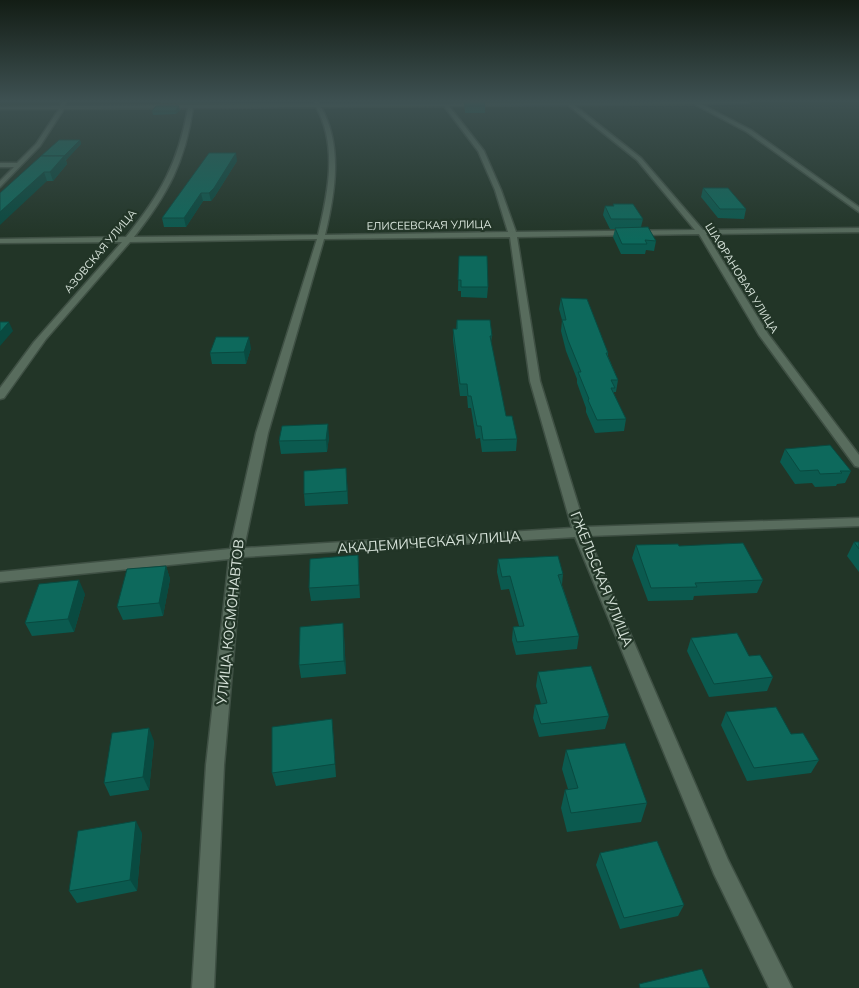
<svg xmlns="http://www.w3.org/2000/svg" width="859" height="988" viewBox="0 0 859 988" font-family="Mulish,sans-serif">
<rect width="100%" height="100%" fill="#223527"/>
<g fill="none" stroke-linecap="round" stroke-linejoin="round">
<defs>
<path id="minor" d="M 62,102 L 66,102 L 65,106 L 315,104 L 314,102 L 318,102 L 320,104 L 750,102 L 748,103 L 701,104 L 751,130 L 859,207 L 859,212 L 747,132 L 694,104 L 574,105 L 641,158 L 703,230 L 859,228 L 859,232 L 706,234 L 768,334 L 859,455 L 859,467 L 855,466 L 759,335 L 699,234 L 517,237 L 540,381 L 585,527 L 859,518 L 859,526 L 588,536 L 728,860 L 792,988 L 769,988 L 714,874 L 575,537 L 242,557 L 224,765 L 214,988 L 192,988 L 206,765 L 229,559 L 0,582 L 0,572 L 230,549 L 256,433 L 317,239 L 130,242 L 46,339 L 4,398 L 0,399 L 0,388 L 34,342 L 122,242 L 0,243 L 0,239 L 126,237 C 161,194 178,163 188,108 L 64,109 L 40,146 L 0,187 L 0,181 L 14,167 L 0,167 L 0,163 L 17,163 L 36,144 L 59,109 L 0,109 L 0,107 L 60,106 ZM 568,105 L 637,160 L 695,230 L 516,232 L 501,190 L 484,151 L 449,106 ZM 444,106 L 478,151 L 495,190 L 508,232 L 325,235 C 335,193 343,146 321,107 ZM 316,107 C 338,146 328,193 318,235 L 134,237 C 168,194 185,162 193,108 ZM 510,237 L 530,381 L 572,528 L 244,548 L 268,433 L 324,239 Z"/>
</defs>
<use href="#minor" stroke="#3f5044" stroke-width="3"/>
<use href="#minor" fill="#586c5d" fill-rule="evenodd"/>
</g>
<g fill="#0b5a4f">
<polygon points="161,102 245,102 161,103"/>
<polygon points="464,102 485,106 485,113 465,113"/>
<polygon points="180,110 176,114 153,115 152,111"/>
<polygon points="80,140 81,144 66,160 67,164 53,181 47,181 0,193"/>
<polygon points="237,161 215,196 211,201 203,201 186,227 164,227 162,218"/>
<polygon points="703,188 746,209 744,219 718,218 701,197"/>
<polygon points="613,204 643,219 641,227 656,241 654,251 646,250 645,254 621,254 613,237 615,229 610,229 603,215 605,206 613,206"/>
<polygon points="459,256 488,287 487,298 461,297 461,291 458,291"/>
<polygon points="561,298 608,353 608,356 618,380 616,392 614,392 614,394 626,419 624,431 595,433 586,412 586,408 577,383 577,379 566,351 561,331 562,320 559,309"/>
<polygon points="457,320 492,336 491,342 506,416 517,439 516,451 482,452 480,438 476,439 471,408 468,408 467,396 460,396 453,340 453,329 456,329"/>
<polygon points="251,348 246,364 212,364 210,353"/>
<polygon points="329,437 327,452 281,454 279,441"/>
<polygon points="785,449 851,471 845,483 837,484 836,486 815,487 812,483 795,484 780,462"/>
<polygon points="347,481 348,504 305,506 304,494"/>
<polygon points="854,542 859,542 859,572 847,556"/>
<polygon points="636,545 679,546 763,580 757,593 694,596 693,600 648,601 632,558"/>
<polygon points="358,555 360,598 311,601 309,588"/>
<polygon points="498,559 563,574 562,585 579,636 577,649 516,655 512,640 513,627 519,626 509,589 501,590 497,572"/>
<polygon points="166,566 170,579 163,616 123,620 117,607"/>
<polygon points="85,594 74,632 32,636 25,623"/>
<polygon points="344,636 346,674 301,678 299,665"/>
<polygon points="691,638 749,656 773,677 767,691 709,697 687,651"/>
<polygon points="538,672 609,716 605,729 539,737 533,718 535,705 541,704 536,686"/>
<polygon points="726,712 791,734 819,760 811,773 747,781 721,725"/>
<polygon points="333,732 336,777 276,786 272,773"/>
<polygon points="154,741 149,790 110,796 104,783"/>
<polygon points="566,750 647,803 641,822 567,832 561,808 565,790 568,789 562,769"/>
<polygon points="142,833 137,891 77,903 69,891"/>
<polygon points="600,853 684,905 678,916 620,929 596,865"/>
</g>
<g fill="#094a40">
<polygon points="179,106 180,110 176,114 175,111"/>
<polygon points="80,140 81,144 66,160 64,156"/>
<polygon points="236,153 237,161 215,196 211,201 209,193"/>
<polygon points="64,156 67,164 53,181 50,172"/>
<polygon points="44,172 47,181 0,225 0,212"/>
<polygon points="201,193 203,201 186,227 184,218"/>
<polygon points="9,322 13,331 0,346 0,332"/>
<polygon points="249,337 251,348 246,364 244,352"/>
<polygon points="328,424 329,437 327,452 326,440"/>
<polygon points="346,468 347,481 348,504 347,491"/>
<polygon points="166,566 170,579 163,616 159,603"/>
<polygon points="79,580 85,594 74,632 68,619"/>
<polygon points="343,623 344,636 346,674 344,661"/>
<polygon points="149,728 154,741 149,790 143,777"/>
<polygon points="136,821 142,833 137,891 130,880"/>
</g>
<g fill="#0d695c" stroke="#094a40">
<polygon points="465,102 484,102 485,106 465,106"/>
<polygon points="156,106 179,106 175,111 152,111"/>
<polygon points="59,140 80,140 64,156 41,156"/>
<polygon points="209,153 236,153 214,188 209,193 201,193 184,218 162,218"/>
<polygon points="41,156 64,156 50,172 44,172 0,212 0,193"/>
<polygon points="703,188 728,188 746,209 720,209"/>
<polygon points="613,204 633,204 643,219 611,219 605,206 614,206"/>
<polygon points="648,227 656,241 645,240 647,244 622,244 615,228"/>
<polygon points="459,256 487,256 488,287 461,287 461,280 458,280"/>
<polygon points="561,298 587,299 608,353 606,353 618,380 611,380 615,388 611,388 626,419 597,420 588,400 589,399 578,372 581,372 568,340 562,320 566,320"/>
<polygon points="457,320 490,320 492,336 490,336 506,416 512,416 517,439 483,440 481,426 477,426 471,396 468,396 467,384 460,384 453,329 457,329"/>
<polygon points="0,322 9,322 0,332"/>
<polygon points="216,337 249,337 244,352 210,353"/>
<polygon points="328,424 326,440 279,441 282,426"/>
<polygon points="830,445 851,471 840,471 842,473 820,474 818,470 800,471 785,449"/>
<polygon points="346,468 347,491 304,494 304,471"/>
<polygon points="854,542 859,542 859,549"/>
<polygon points="743,543 763,580 695,583 697,587 651,588 636,545 678,544 679,546"/>
<polygon points="358,555 359,585 309,588 310,559"/>
<polygon points="558,556 563,574 558,575 579,636 517,642 513,627 524,626 510,576 502,577 498,559"/>
<polygon points="166,566 159,603 117,607 127,569"/>
<polygon points="79,580 68,619 25,623 39,584"/>
<polygon points="343,623 344,661 299,665 300,627"/>
<polygon points="737,633 749,656 760,655 773,677 714,684 691,638"/>
<polygon points="591,666 609,716 541,724 535,705 547,703 538,672"/>
<polygon points="776,707 791,734 803,733 819,760 754,768 726,712"/>
<polygon points="332,719 335,764 272,773 272,727"/>
<polygon points="149,728 143,777 104,783 112,733"/>
<polygon points="625,743 647,803 571,813 565,790 578,788 566,750"/>
<polygon points="136,821 130,880 69,891 78,831"/>
<polygon points="657,841 684,905 624,918 600,853"/>
<polygon points="702,969 710,988 640,988 639,984"/>
</g>
<linearGradient id="sky" x2="0" y2="1"><stop stop-color="#131d15"/><stop offset="0.42" stop-color="#3e5152"/><stop offset="1" stop-color="#3e5152" stop-opacity="0"/></linearGradient>
<rect width="859" height="240" fill="url(#sky)"/>
<g text-anchor="middle" dominant-baseline="central" stroke-width="4.5" stroke-linejoin="round" paint-order="stroke">
<g font-size="11" fill="#d6e2d9" stroke="#223527">
<text transform="translate(429 225) rotate(-1)">ЕЛИСЕЕВСКАЯ УЛИЦА</text>
<text transform="translate(100 251) rotate(-50)">АЗОВСКАЯ УЛИЦА</text>
<text transform="translate(742 278) rotate(58)">ШАФРАНОВАЯ УЛИЦА</text>
</g>
<g font-size="14" fill="#d6e2d9" stroke="#223527">
<text transform="translate(429 542) rotate(-4)">АКАДЕМИЧЕСКАЯ УЛИЦА</text>
<text transform="translate(602 579) rotate(68)">ГЖЕЛЬСКАЯ УЛИЦА</text>
<text transform="translate(230 622) rotate(-84)">УЛИЦА КОСМОНАВТОВ</text>
</g>
</g>
</svg>
